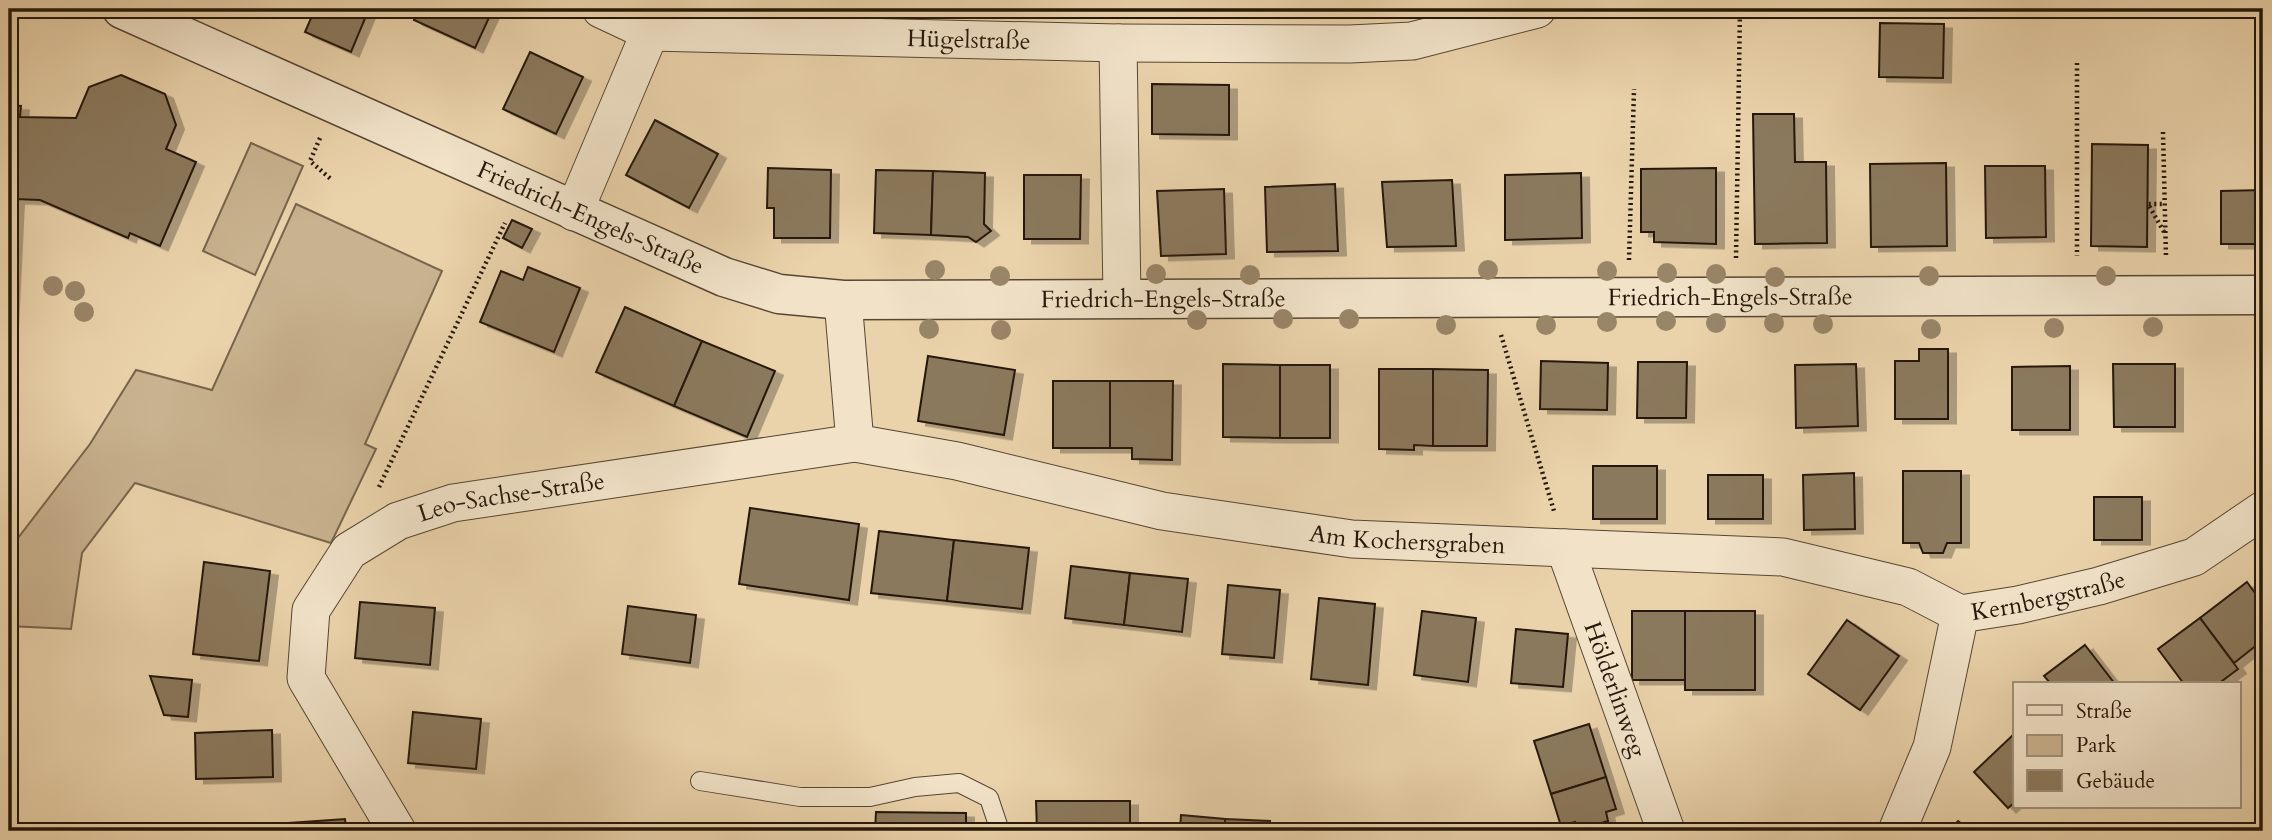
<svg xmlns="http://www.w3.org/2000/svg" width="2272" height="840" viewBox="0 0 2272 840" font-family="Cardo,serif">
<defs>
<filter id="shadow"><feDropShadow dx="8" dy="4.5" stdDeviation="0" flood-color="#0004"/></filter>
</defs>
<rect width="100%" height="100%" fill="#ead2aa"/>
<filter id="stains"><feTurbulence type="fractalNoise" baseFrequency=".00286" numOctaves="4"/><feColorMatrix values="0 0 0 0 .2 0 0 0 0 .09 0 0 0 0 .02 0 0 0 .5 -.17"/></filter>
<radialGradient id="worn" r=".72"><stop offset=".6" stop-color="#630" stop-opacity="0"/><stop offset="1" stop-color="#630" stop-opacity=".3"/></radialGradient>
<g fill="#c9b28f" stroke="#77654c" stroke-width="2">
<polygon points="251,143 303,166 255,275 203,251"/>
<polygon points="296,204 442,271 365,444 376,449 331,543 135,483 82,553 71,629 9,626 9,566 15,542 90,444 136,370 212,390"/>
</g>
<g fill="#8b795d" stroke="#25180a" stroke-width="2" filter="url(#shadow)">
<polygon points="315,9 369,9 351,52 305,32"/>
<polygon points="419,9 493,9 475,48 414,20"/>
<polygon points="1880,23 1944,24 1943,78 1879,77"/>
<polygon points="530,52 583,77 556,134 503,109"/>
<polygon points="121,75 165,94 176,125 166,149 196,162 160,246 130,233 128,238 40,200 16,199 9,345 9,105 21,106 20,117 76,118 89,87"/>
<polygon points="1152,84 1229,85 1229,135 1152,134"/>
<polygon points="1753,114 1794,114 1795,162 1826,162 1827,243 1755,244"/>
<polygon points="655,120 718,154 689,208 626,175"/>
<polygon points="2092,144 2148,145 2147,247 2091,246"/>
<polygon points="1946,163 1947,246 1871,247 1870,164"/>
<polygon points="1985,166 2045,166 2046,237 1986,238"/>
<polygon points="768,168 831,170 830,238 774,238 774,208 767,208"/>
<polygon points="1716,168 1716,244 1654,242 1654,232 1641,232 1641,169"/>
<polygon points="876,170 933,171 931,235 874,233"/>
<polygon points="933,171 985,173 984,224 991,231 976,242 968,237 931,235"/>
<polygon points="1581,173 1582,238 1505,240 1505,175"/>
<polygon points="1024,175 1081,175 1080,239 1024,239"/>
<polygon points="1452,180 1456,246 1387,247 1382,182"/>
<polygon points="1335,184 1338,251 1267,252 1265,187"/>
<polygon points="1224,189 1226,254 1161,256 1157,191"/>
<polygon points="2263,190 2263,244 2221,244 2221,191"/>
<polygon points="512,220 532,229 522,248 503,238"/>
<polygon points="528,267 580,288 554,352 480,322 501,271 523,280"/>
<polygon points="625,307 702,341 674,406 596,372"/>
<polygon points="702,341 775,371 747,437 674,406"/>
<polygon points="1919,349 1948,349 1948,419 1895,419 1895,361 1919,361"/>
<polygon points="928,356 1015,370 1004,435 918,421"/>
<polygon points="1541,361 1608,363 1607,410 1540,409"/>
<polygon points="1638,362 1687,362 1686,418 1637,418"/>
<polygon points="1223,364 1280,365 1280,438 1223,437"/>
<polygon points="1856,364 1858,426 1796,428 1795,365"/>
<polygon points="2113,364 2175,364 2175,427 2114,427"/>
<rect x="1280" y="365" width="50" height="73"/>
<polygon points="2070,366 2070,430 2012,430 2012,367"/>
<polygon points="1379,369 1433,369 1433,446 1414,445 1414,450 1379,449"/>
<polygon points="1433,369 1488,370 1487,446 1433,446"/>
<rect x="1053" y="381" width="57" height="67"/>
<polygon points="1110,381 1173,381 1172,460 1132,459 1132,448 1110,448"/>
<rect x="1593" y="466" width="64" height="53"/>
<polygon points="1903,471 1961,471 1961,543 1947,543 1943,553 1923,553 1919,543 1903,543"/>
<polygon points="1854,473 1855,529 1804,530 1803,475"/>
<rect x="1708" y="475" width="55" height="44"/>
<rect x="2094" y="497" width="48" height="43"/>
<polygon points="750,508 859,524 849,600 739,584"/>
<polygon points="879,531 954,540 947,601 871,593"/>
<polygon points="954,540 1029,548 1022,609 947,601"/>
<polygon points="204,562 270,571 259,661 193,654"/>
<polygon points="1071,566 1130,573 1124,625 1065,618"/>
<polygon points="1130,573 1188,579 1182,632 1124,625"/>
<polygon points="2247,582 2263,604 2263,640 2234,663 2200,618"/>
<polygon points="1228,585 1280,590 1274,658 1222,654"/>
<polygon points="1319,598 1375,604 1368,685 1311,679"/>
<polygon points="360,602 435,608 430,665 355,658"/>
<polygon points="628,606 696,615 690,663 622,654"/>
<polygon points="1422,611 1476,618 1468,682 1414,675"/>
<rect x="1632" y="611" width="53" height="69"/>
<rect x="1685" y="611" width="70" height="79"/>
<polygon points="2200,618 2238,669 2218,684 2184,684 2158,649"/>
<polygon points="1847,620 1899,656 1860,710 1808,674"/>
<polygon points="1516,629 1568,634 1563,687 1511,683"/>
<polygon points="2085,645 2115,684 2051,684 2044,676"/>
<polygon points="150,676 192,680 188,717 164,715"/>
<polygon points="413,712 481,719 476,769 408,763"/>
<polygon points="1589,724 1606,777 1551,794 1534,741"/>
<polygon points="272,730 273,777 196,779 195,733"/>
<polygon points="2015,733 2015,802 2008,808 1974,772"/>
<polygon points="1606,777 1616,809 1606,812 1608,821 1578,830 1575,822 1561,826 1551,794"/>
<polygon points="1036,801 1130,801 1130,831 1037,831"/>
<polygon points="876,812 966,813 966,831 875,831"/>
<polygon points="1181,815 1225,819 1225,831 1180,831"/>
<polygon points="345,819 346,831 276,831 275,824"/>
<polygon points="1225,819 1270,821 1269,831 1225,831"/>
<polygon points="1958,821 1971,831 1949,831"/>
</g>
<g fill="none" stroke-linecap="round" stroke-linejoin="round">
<defs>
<polyline id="service" points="700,781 800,797 870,797 915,787 959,783 989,798 1000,831"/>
<g id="minor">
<path id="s1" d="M 601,9 L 650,32 L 1118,43 L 1350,44 L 1412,41 L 1537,9"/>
<polyline points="1118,43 1122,298"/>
<polyline points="574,212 650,32"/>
<path id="s2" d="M 855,443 L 957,461 L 1162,511 L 1352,539 L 1783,557 L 1908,587 L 1960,614"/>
<path id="s3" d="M 1565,548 L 1666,831"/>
<path id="s4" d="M 397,831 L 306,678 L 311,610 L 349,551 L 398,521 L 453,503 L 855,443 L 843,300"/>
<path id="s5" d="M 1897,831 L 1932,747 L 1960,614 L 2018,605 L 2099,586 L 2194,557 L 2263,510"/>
</g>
<g id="tertiary">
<path id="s6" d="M 122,9 L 724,277 L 779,294 L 843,300 L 2263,295"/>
</g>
</defs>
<use href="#service" stroke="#564632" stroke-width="20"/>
<use href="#minor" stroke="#564632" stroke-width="39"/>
<use href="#tertiary" stroke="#564632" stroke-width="41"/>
<g stroke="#25180a" stroke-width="4.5" stroke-dasharray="2 3.5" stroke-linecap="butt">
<polyline points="2077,63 2077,256"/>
<polyline points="2163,132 2166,257"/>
<polyline points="320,138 310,161 332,180"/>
<polyline points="2164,232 2148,204 2164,204"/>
<polyline points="1736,258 1740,9"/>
<polyline points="1629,260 1634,89"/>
<polyline points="1501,335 1554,511"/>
<polyline points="379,487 505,223"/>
</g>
<use href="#service" stroke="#f1e2c8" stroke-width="18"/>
<use href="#minor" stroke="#f1e2c8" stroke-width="37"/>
<use href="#tertiary" stroke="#f1e2c8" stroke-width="38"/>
</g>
<g fill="#998568">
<circle cx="935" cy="270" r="10"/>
<circle cx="1488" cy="270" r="10"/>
<circle cx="1607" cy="271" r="10"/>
<circle cx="1667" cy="273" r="10"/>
<circle cx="1156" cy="274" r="10"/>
<circle cx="1716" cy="274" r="10"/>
<circle cx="1250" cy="275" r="10"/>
<circle cx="1000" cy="276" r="10"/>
<circle cx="1929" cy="276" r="10"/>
<circle cx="2106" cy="276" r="10"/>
<circle cx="1775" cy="277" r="10"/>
<circle cx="53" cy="286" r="10"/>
<circle cx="75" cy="291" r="10"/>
<circle cx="84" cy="312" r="10"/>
<circle cx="1283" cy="319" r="10"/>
<circle cx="1349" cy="319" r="10"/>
<circle cx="1197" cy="320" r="10"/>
<circle cx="1666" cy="321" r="10"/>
<circle cx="1607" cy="322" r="10"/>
<circle cx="1716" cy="323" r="10"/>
<circle cx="1774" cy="323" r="10"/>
<circle cx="1823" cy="324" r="10"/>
<circle cx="1446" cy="325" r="10"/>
<circle cx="1546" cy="325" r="10"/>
<circle cx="2153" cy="327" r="10"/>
<circle cx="2054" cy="328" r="10"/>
<circle cx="929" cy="329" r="10"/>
<circle cx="1931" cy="329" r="10"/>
<circle cx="1001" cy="330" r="10"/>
</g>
<g text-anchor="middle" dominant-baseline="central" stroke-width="5" stroke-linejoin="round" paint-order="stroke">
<g font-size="24" fill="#25180a" stroke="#f1e2c8">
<text stroke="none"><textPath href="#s1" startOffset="373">Hügelstraße</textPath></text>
<text stroke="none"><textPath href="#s6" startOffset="513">Friedrich-Engels-Straße</textPath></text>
<text stroke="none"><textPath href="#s6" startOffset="1668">Friedrich-Engels-Straße</textPath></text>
<text stroke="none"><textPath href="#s6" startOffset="1101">Friedrich-Engels-Straße</textPath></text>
<text stroke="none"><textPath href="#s4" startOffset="490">Leo-Sachse-Straße</textPath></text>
<text stroke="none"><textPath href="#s2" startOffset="562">Am Kochersgraben</textPath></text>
<text stroke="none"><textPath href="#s5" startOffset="317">Kernbergstraße</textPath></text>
<text stroke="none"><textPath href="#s3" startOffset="150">Hölderlinweg</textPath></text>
</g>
</g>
<rect width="2272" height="840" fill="none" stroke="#ead2aa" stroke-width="35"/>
<rect x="10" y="10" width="2251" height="819" fill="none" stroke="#25180a" stroke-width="3.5"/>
<rect x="18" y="18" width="2237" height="805" fill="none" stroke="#25180a" stroke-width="2"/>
<rect x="2013" y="682" width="228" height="126" fill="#f1e2c8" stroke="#9f917c" stroke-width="2"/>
<rect x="2027" y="705" width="35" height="10" fill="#f1e2c8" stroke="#9f917c" stroke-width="2"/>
<text x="2076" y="718" font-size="21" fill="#25180a">Straße</text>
<rect x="2027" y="735" width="35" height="21" fill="#c9b28f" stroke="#9f917c" stroke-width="2"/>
<text x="2076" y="752" font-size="21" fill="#25180a">Park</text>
<rect x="2027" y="770" width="35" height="21" fill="#8b795d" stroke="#9f917c" stroke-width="2"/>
<text x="2076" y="788" font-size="21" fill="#25180a">Gebäude</text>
<rect width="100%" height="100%" filter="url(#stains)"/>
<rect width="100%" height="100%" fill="url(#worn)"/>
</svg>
